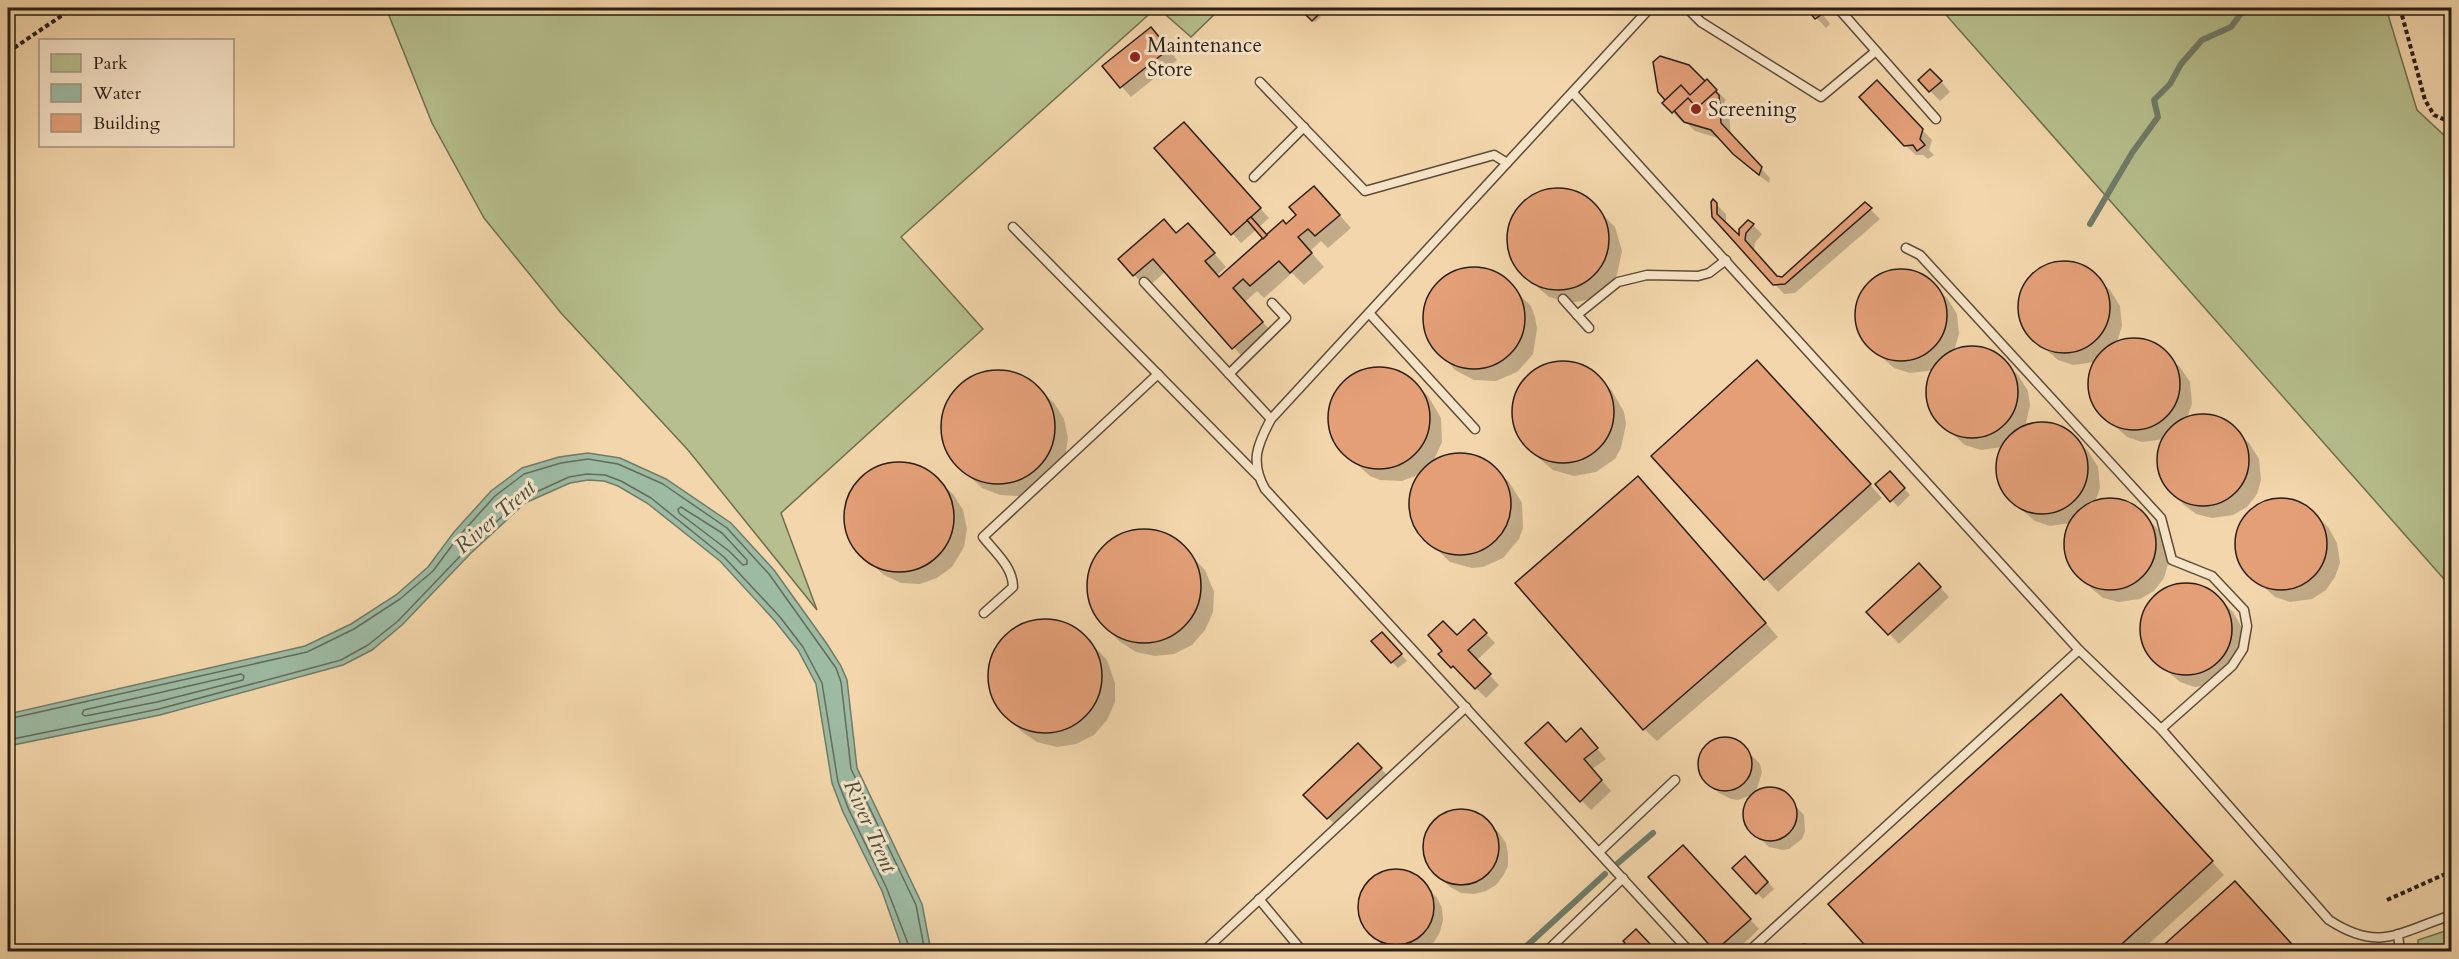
<svg xmlns="http://www.w3.org/2000/svg" width="2459" height="959" viewBox="0 0 2459 959" font-family="Cardo,serif">
<rect width="100%" height="100%" fill="#f3d6ab"/>
<filter id="stains"><feTurbulence type="fractalNoise" baseFrequency=".00333" numOctaves="4"/><feColorMatrix values="0 0 0 0 .2 0 0 0 0 .09 0 0 0 0 .02 0 0 0 .5 -.17"/></filter>
<radialGradient id="worn" r=".72"><stop offset=".6" stop-color="#630" stop-opacity="0"/><stop offset="1" stop-color="#630" stop-opacity=".3"/></radialGradient>
<g fill="#b6bf8d" stroke="#706e50" stroke-width="1.5">
<polygon points="386,8 1156,8 901,237 983,329 781,513 817,610 688,450 561,313 484,218 432,123"/>
<polygon points="1158,8 1221,8 1191,37"/>
<polygon points="1940,8 2386,8 2417,110 2445,136 2451,138 2451,587"/>
<polygon points="2451,929 2451,951 2418,951 2418,940"/>
</g>
<polygon fill="#9dbaa3" stroke="#6f7c69" stroke-width="1.5" points="588,453 620,458 666,479 731,523 774,570 827,644 841,666 847,680 857,768 922,904 931,951 903,951 882,891 843,812 832,783 816,684 798,650 775,621 720,561 647,503 618,486 604,481 588,480 570,483 525,503 471,553 402,625 372,650 343,665 160,715 8,746 8,714 305,646 351,624 396,595 428,567 454,532 491,491 522,468 559,457"/>
<g fill="#0003">
<polygon points="1308,8 1321,17 1315,22 1304,11"/>
<polygon points="1737,8 1776,8 1775,13 1741,11"/>
<polygon points="1785,8 1827,8 1823,15 1830,24 1826,28 1813,14"/>
<polygon points="1160,38 1177,60 1131,97 1104,66"/>
<polygon points="1920,80 1940,80 1950,92 1940,101"/>
<polygon points="1707,81 1726,100 1724,102 1728,106 1731,135 1770,178 1769,183 1744,164 1721,139 1695,131 1684,120 1682,122 1664,103"/>
<polygon points="1887,92 1932,140 1929,150 1934,155 1928,159 1923,155 1916,155 1905,145"/>
<polygon points="1194,134 1269,218 1259,227 1267,237 1327,201 1351,228 1328,248 1321,241 1310,251 1324,267 1304,285 1292,273 1264,298 1257,291 1245,302 1275,336 1246,361 1166,271 1147,288 1134,275 1164,221 1177,234 1201,238 1226,267 1217,275 1220,278 1265,239 1257,229 1241,243 1232,233"/>
<polygon points="1548,190 1573,191 1584,196 1615,227 1622,251 1617,275 1611,285 1592,299 1570,303 1549,297 1526,277 1513,259 1509,247 1511,222 1526,201"/>
<polygon points="1713,201 1726,214 1726,225 1740,239 1753,225 1762,234 1755,243 1754,251 1777,278 1782,278 1865,204 1880,219 1795,293 1784,294 1713,216"/>
<polygon points="2063,262 2085,267 2110,290 2120,306 2122,326 2117,342 2132,339 2154,344 2180,367 2190,382 2192,403 2187,419 2209,416 2223,421 2249,443 2259,459 2261,480 2257,494 2247,507 2233,515 2212,518 2196,514 2183,504 2162,478 2158,462 2161,446 2165,439 2142,442 2127,437 2100,413 2093,402 2089,386 2091,370 2095,362 2073,365 2058,360 2031,337 2023,325 2020,309 2022,293 2029,279 2047,266"/>
<polygon points="1463,269 1488,270 1499,275 1531,306 1535,317 1537,329 1533,354 1517,372 1496,381 1474,380 1455,370 1428,338 1424,326 1427,301 1441,280"/>
<polygon points="1900,270 1922,275 1947,298 1957,314 1959,334 1954,351 1971,347 1993,352 2018,375 2028,391 2030,405 2025,427 2048,424 2062,428 2088,451 2098,467 2100,488 2095,502 2109,500 2131,504 2156,527 2166,543 2168,564 2164,578 2154,591 2140,599 2119,602 2103,598 2091,588 2069,562 2065,546 2068,530 2071,523 2050,526 2035,521 2008,498 2001,486 1997,470 2002,447 1981,450 1965,445 1939,422 1931,410 1927,394 1929,378 1935,370 1910,373 1894,368 1868,345 1860,333 1857,317 1859,301 1866,287 1884,274"/>
<polygon points="1552,364 1577,365 1598,377 1612,391 1624,412 1626,424 1621,448 1615,459 1596,472 1574,476 1553,470 1530,451 1517,432 1513,421 1516,396 1530,375"/>
<polygon points="1369,369 1394,370 1405,375 1428,396 1441,418 1442,442 1432,464 1449,455 1474,456 1486,461 1509,482 1522,503 1523,528 1519,539 1503,558 1483,567 1472,568 1450,562 1420,533 1411,511 1410,499 1420,474 1402,481 1380,480 1370,476 1339,448 1330,426 1332,401 1338,390 1357,373"/>
<polygon points="993,371 1012,372 1030,380 1054,403 1064,419 1068,438 1065,458 1054,478 1038,490 1020,496 1000,495 982,488 954,462 945,444 942,425 946,406 956,389 974,376"/>
<polygon points="1770,374 1882,498 1778,592 1653,456"/>
<polygon points="889,464 908,464 926,470 953,494 963,510 967,529 964,547 952,567 937,578 920,584 901,583 884,575 858,551 849,535 846,516 849,498 858,482 872,471"/>
<polygon points="1890,473 1910,495 1898,507 1892,500"/>
<polygon points="1651,491 1778,637 1657,741 1644,729"/>
<polygon points="2288,500 2302,504 2314,513 2328,527 2337,543 2340,563 2335,577 2326,590 2312,599 2290,602 2275,597 2248,573 2240,561 2237,546 2242,523 2252,510 2265,502"/>
<polygon points="1141,530 1161,532 1178,542 1205,570 1214,592 1213,612 1205,630 1192,645 1174,654 1155,656 1136,652 1119,641 1093,612 1088,597 1088,578 1094,559 1106,544 1123,534"/>
<polygon points="1928,575 1949,597 1899,644 1869,612"/>
<polygon points="2193,585 2207,589 2219,598 2233,612 2242,628 2245,649 2240,663 2231,675 2217,684 2195,687 2180,682 2153,659 2145,647 2142,631 2144,615 2152,601 2170,588"/>
<polygon points="1043,620 1063,623 1080,632 1107,660 1115,683 1115,702 1107,720 1094,735 1076,744 1057,747 1037,742 1021,731 995,702 990,688 990,668 996,650 1008,634 1025,624"/>
<polygon points="1474,621 1495,643 1476,661 1499,685 1486,698 1441,654"/>
<polygon points="1388,640 1407,661 1398,668 1392,662"/>
<polygon points="2074,709 2224,875 2140,952 1873,952"/>
<polygon points="1721,739 1738,741 1760,764 1762,772 1757,789 1754,792 1774,789 1782,792 1804,815 1805,831 1802,839 1789,849 1783,850 1769,847 1748,827 1745,820 1747,803 1757,793 1738,800 1731,799 1719,793 1708,783 1700,769 1700,761 1707,746"/>
<polygon points="1590,740 1606,759 1592,769 1611,791 1591,810 1581,800 1567,744"/>
<polygon points="1358,745 1390,778 1338,828 1306,795"/>
<polygon points="1458,810 1469,811 1480,815 1499,833 1506,843 1508,854 1508,866 1503,876 1496,885 1486,891 1474,894 1461,893 1450,887 1431,867 1426,855 1425,843 1428,831 1436,821 1446,813"/>
<polygon points="1693,857 1759,929 1735,952 1718,952 1650,878"/>
<polygon points="1752,864 1774,889 1763,899 1757,893"/>
<polygon points="1396,870 1408,872 1419,878 1437,898 1442,908 1443,920 1440,932 1434,942 1417,952 1397,952 1389,949 1370,931 1363,921 1360,909 1361,897 1366,887 1374,878 1385,872"/>
</g>
<g fill="none" stroke-linecap="round" stroke-linejoin="round">
<g stroke="#646c5b" stroke-width="1.5">
<polygon points="681,507 722,533 747,560 747,564 743,565 729,551 679,513 678,509"/>
<polygon points="241,674 244,676 243,680 157,702 85,716 82,714 84,710"/>
<polyline points="8,719 307,652 354,629 400,599 433,571 459,536 495,496 524,474 561,463 588,459 618,464 663,484 727,528 769,574 836,668 841,682 851,769 916,905 925,952"/>
<polyline points="8,740 159,709 341,660 368,645 398,621 467,549 521,499 569,477 587,474 605,475 621,481 651,498 724,557 780,617 803,647 822,683 838,782 849,810 887,889 907,941 909,952"/>
</g>
<g stroke="#6f7c69" stroke-width="6">
<polyline points="2273,8 2278,12 2291,8"/>
<polyline points="2090,224 2132,153 2158,117 2154,100 2170,84 2181,64 2202,40 2231,27 2245,8"/>
<polyline points="1618,863 1653,833"/>
<polyline points="1520,952 1605,874"/>
</g>
</g>
<g fill="#e49f77" stroke="#2a1e13" stroke-width="1.5">
<polygon points="1306,8 1313,8 1319,14 1312,21 1302,11"/>
<polygon points="1806,8 1817,8 1822,14 1815,19"/>
<polygon points="1151,27 1169,49 1120,88 1102,66"/>
<polygon points="1660,56 1689,65 1719,95 1721,123 1762,167 1759,175 1733,154 1711,130 1684,122 1658,92 1653,62"/>
<polygon points="1930,69 1942,81 1929,92 1918,80"/>
<polygon points="1707,79 1717,90 1697,108 1688,98 1672,113 1662,103 1681,85 1690,95"/>
<polygon points="1877,80 1923,129 1920,139 1925,145 1917,151 1913,145 1904,146 1859,97"/>
<polygon points="1184,122 1261,208 1231,235 1154,148"/>
<polygon points="1314,186 1340,215 1315,236 1308,229 1298,237 1312,253 1290,273 1279,261 1250,286 1243,279 1233,288 1263,322 1232,349 1153,259 1133,276 1118,259 1164,219 1176,233 1188,223 1215,253 1205,261 1219,277 1283,220 1286,224 1296,215 1289,207"/>
<circle cx="1558" cy="239" r="51"/>
<polygon points="1713,199 1717,203 1717,214 1739,235 1739,229 1748,220 1754,224 1746,233 1745,240 1777,276 1782,277 1865,202 1872,208 1785,284 1773,285 1712,217 1711,202"/>
<polygon points="1251,217 1267,235 1263,239 1247,220"/>
<circle cx="2064" cy="307" r="46"/>
<circle cx="1474" cy="318" r="51"/>
<circle cx="1901" cy="315" r="46"/>
<circle cx="2134" cy="384" r="46"/>
<circle cx="1972" cy="392" r="46"/>
<polygon points="1757,360 1871,484 1764,580 1651,456"/>
<circle cx="1563" cy="412" r="51"/>
<circle cx="1379" cy="418" r="51"/>
<circle cx="998" cy="427" r="57"/>
<circle cx="2203" cy="460" r="46"/>
<circle cx="2042" cy="468" r="46"/>
<circle cx="1460" cy="504" r="51"/>
<circle cx="899" cy="517" r="55"/>
<polygon points="1890,471 1905,488 1890,502 1875,484"/>
<polygon points="1638,476 1766,623 1643,730 1515,583"/>
<circle cx="2110" cy="544" r="46"/>
<circle cx="2281" cy="544" r="46"/>
<circle cx="1144" cy="586" r="57"/>
<polygon points="1919,563 1941,587 1888,635 1866,612"/>
<circle cx="2186" cy="629" r="46"/>
<circle cx="1045" cy="676" r="57"/>
<polygon points="1474,619 1487,633 1468,650 1491,674 1475,689 1453,666 1451,668 1438,654 1442,651 1428,635 1443,621 1457,635"/>
<polygon points="1382,632 1402,654 1391,663 1371,641"/>
<polygon points="2061,694 2213,861 2113,952 1871,952 1828,904"/>
<polygon points="1548,722 1566,742 1581,728 1598,748 1584,759 1602,780 1580,802 1525,743"/>
<circle cx="1725" cy="764" r="27"/>
<polygon points="1358,743 1382,768 1327,819 1303,795"/>
<circle cx="1770" cy="814" r="27"/>
<circle cx="1461" cy="847" r="38"/>
<polygon points="1683,845 1751,919 1715,951 1648,877"/>
<polygon points="1745,856 1768,882 1756,894 1732,868"/>
<circle cx="1396" cy="907" r="38"/>
<polygon points="2235,881 2299,952 2156,952"/>
<polygon points="1636,929 1654,948 1651,952 1620,952 1618,950 1625,943 1623,941"/>
<polygon points="1804,944 1814,946 1824,952 1785,952 1791,947"/>
</g>
<g fill="none" stroke-linecap="round" stroke-linejoin="round">
<defs>
<g id="service">
<path d="M 1650,8 L 1271,419 C 1257,445 1250,462 1265,489 L 1690,952"/>
<polyline points="1687,8 1701,22 1821,97 1876,51 1838,8"/>
<polyline points="1876,51 1936,119"/>
<polyline points="1260,82 1365,191 1494,155 1507,163"/>
<path d="M 1573,93 L 2079,650 L 2161,729 L 2329,920 C 2380,953 2399,932 2452,915"/>
<polyline points="1254,177 1304,127"/>
<polyline points="1013,227 1258,476"/>
<polyline points="1906,248 1920,255 2161,518 2172,560 2212,576 2244,610 2247,626 2243,649 2232,666 2161,729"/>
<polyline points="1144,282 1271,419"/>
<polyline points="1563,299 1589,328"/>
<polyline points="1369,313 1475,429"/>
<polyline points="1577,315 1618,282 1647,275 1698,276 1709,273 1726,260"/>
<polyline points="1229,374 1286,318 1272,303"/>
<path d="M 984,613 L 1013,587 C 1013,567 995,552 983,537 L 1158,374"/>
<polyline points="1599,852 1675,780"/>
<polyline points="1259,899 1303,952"/>
<polyline points="2398,934 2400,952"/>
<polyline points="1203,952 1466,707"/>
<polyline points="1546,952 1623,878"/>
<polyline points="1748,952 2079,650"/>
</g>
</defs>
<use href="#service" stroke="#5c4c39" stroke-width="11"/>
<g stroke="#2a1e13" stroke-width="4" stroke-dasharray="4.5 3" stroke-linecap="butt">
<polyline points="2400,8 2425,100 2434,115 2452,123"/>
<polyline points="8,52 73,8"/>
<polyline points="2387,900 2452,871"/>
</g>
<use href="#service" stroke="#f7e4c8" stroke-width="8"/>
</g>
<g fill="#8f2418" stroke="#f7e4c8" stroke-width="2">
<circle cx="1135" cy="57" r="6"/>
<circle cx="1696" cy="109" r="6"/>
</g>
<g text-anchor="middle" dominant-baseline="central" stroke-width="6" stroke-linejoin="round" paint-order="stroke">
<g font-size="21" fill="#2a1e13" stroke="#f7e4c8" text-anchor="start">
<text x="1147" y="45">Maintenance<tspan x="1147" dy="24">Store</tspan></text>
<text x="1708" y="109">Screening</text>
</g>
<g font-size="22" font-style="italic" fill="#4c4d3e" stroke="#f7e4c8">
<text transform="translate(495 517) rotate(-41)">River Trent</text>
<text transform="translate(870 826) rotate(66)">River Trent</text>
</g>
</g>
<rect width="2459" height="959" fill="none" stroke="#f3d6ab" stroke-width="30"/>
<rect x="9" y="9" width="2441" height="941" fill="none" stroke="#2a1e13" stroke-width="3"/>
<rect x="15" y="15" width="2429" height="929" fill="none" stroke="#2a1e13" stroke-width="1.5"/>
<rect x="39" y="39" width="195" height="108" fill="#f7e4c8" stroke="#a59580" stroke-width="1.5"/>
<rect x="51" y="54" width="30" height="18" fill="#b6bf8d" stroke="#a59580" stroke-width="1.5"/>
<text x="93" y="69" font-size="18" fill="#2a1e13">Park</text>
<rect x="51" y="84" width="30" height="18" fill="#9dbaa3" stroke="#a59580" stroke-width="1.5"/>
<text x="93" y="99" font-size="18" fill="#2a1e13">Water</text>
<rect x="51" y="114" width="30" height="18" fill="#e49f77" stroke="#a59580" stroke-width="1.5"/>
<text x="93" y="129" font-size="18" fill="#2a1e13">Building</text>
<rect width="100%" height="100%" filter="url(#stains)"/>
<rect width="100%" height="100%" fill="url(#worn)"/>
</svg>
